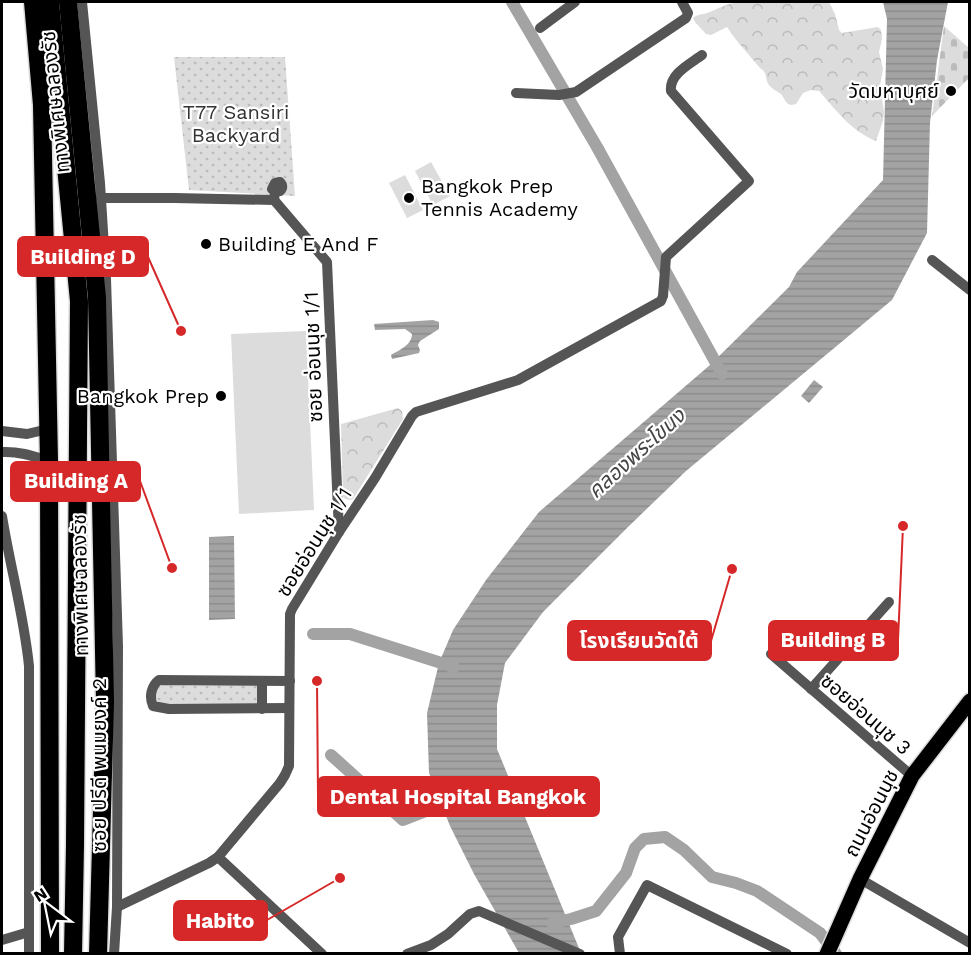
<svg xmlns="http://www.w3.org/2000/svg" width="971" height="955" viewBox="0 0 971 955" font-family="'Work Sans','Noto Sans Thai',sans-serif">
<defs>
<pattern id="forest-crowns" width="20" height="18" patternUnits="userSpaceOnUse" patternTransform="scale(1.5)"><rect width="20" height="18" fill="#dcdcdc"/><path d="M2 6a3 3 0 1 1 6 0M12 15a3 3 0 1 1 6 0" fill="none" stroke="#bbb"/></pattern>
<pattern id="cemetery-stones" width="16" height="16" patternUnits="userSpaceOnUse" patternTransform="scale(1.5)"><rect width="16" height="16" fill="#dcdcdc"/><path d="M2 7V4a2 2 0 0 1 4 0v3zM10 15v-3a2 2 0 0 1 4 0v3z" fill="#bbb"/></pattern>
<pattern id="garden-dots" width="8" height="8" patternUnits="userSpaceOnUse" patternTransform="scale(1.5)"><rect width="8" height="8" fill="#dcdcdc"/><path d="M2 2h.1M6 6h.1" fill="none" stroke="#bbb" stroke-width="1.8" stroke-linecap="round"/></pattern>
<pattern id="water-rules" width="6" height="5" patternUnits="userSpaceOnUse" patternTransform="scale(1.5)"><rect width="6" height="5" fill="#a3a3a3"/><path d="M0 2.5h6" fill="none" stroke="#8b8b8b"/></pattern>
</defs>
<rect width="100%" height="100%" fill="#fff"/>
<g fill="#dcdcdc">
<polygon points="431,162 450,196 433,205 415,171"/>
<polygon points="405,175 423,210 407,218 389,183"/>
<polygon points="306,331 314,510 239,514 231,334"/>
</g>
<g fill="url(#forest-crowns)">
<path d="M 740,2 L 829,2 L 835,14 L 839,30 L 842,33 L 878,27 L 881,30 L 882,39 L 879,52 L 883,69 L 880,86 L 884,112 L 883,121 L 876,141 C 851,131 836,110 819,91 L 811,90 L 803,93 L 796,104 C 794,104 793,105 791,105 C 786,104 784,98 781,94 C 777,91 772,89 769,85 C 764,78 769,74 760,68 L 737,41 L 727,27 L 711,35 L 706,34 L 695,22 L 693,18 C 698,14 701,15 707,13 C 720,8 725,4 740,2 Z"/>
<polygon points="398,408 402,411 403,419 353,499 350,500 345,499 343,496 341,424"/>
</g>
<polygon fill="url(#cemetery-stones)" points="944,26 969,48 969,78 932,116"/>
<g fill="url(#garden-dots)">
<polygon points="174,57 285,57 295,196 189,190"/>
<path d="M 259,684 L 260,705 L 162,705 C 156,701 155,697 156,690 L 162,685 Z"/>
</g>
<g fill="url(#water-rules)">
<polygon points="883,2 948,2 937,60 930,123 927,233 892,300 686,471 628,527 543,612 505,663 497,705 497,749 581,953 519,953 474,874 450,826 429,773 427,713 439,663 453,630 486,580 539,512 710,365 789,287 797,272 883,180 887,19"/>
<path d="M 433,320 L 439,322 L 439,329 L 420,341 L 418,345 L 420,350 L 419,353 L 392,359 L 391,355 C 399,350 412,345 412,334 L 405,329 L 375,330 L 374,324 Z"/>
<polygon points="814,380 823,387 809,403 801,396"/>
<polygon points="234,536 235,619 209,620 209,537"/>
</g>
<g fill="none" stroke-linecap="round" stroke-linejoin="round">
<g stroke="#a3a3a3" stroke-width="12">
<polyline points="512,2 597,147 722,374"/>
<polyline points="313,634 350,634 454,667"/>
<polyline points="331,755 403,820 457,799"/>
<polyline points="552,923 571,919 596,911 626,873 635,848 644,839 665,837 684,850 712,877 736,883 757,891 820,933 836,954"/>
</g>
<defs>
<polyline id="primary" points="827,954 860,879 912,776 970,701"/>
<g id="highway">
<polyline points="33,2 42,105 49,461 50,954"/>
<polyline points="50,2 79,301 75,845 73,954"/>
<polyline points="68,2 97,298 105,702 98,954"/>
</g>
</defs>
<use href="#primary" stroke="#dbdbdb" stroke-width="18"/>
<use href="#highway" stroke="#dbdbdb" stroke-width="21"/>
<g stroke="#555" stroke-width="10">
<polyline points="82,2 100,183 106,279 118,646 117,907 114,954"/>
<polyline points="540,28 575,2"/>
<polyline points="516,93 559,95 576,92 686,18 688,13 682,2"/>
<polyline points="101,198 174,198 274,200 327,262 339,532"/>
<path d="M 274,200 L 275,192 L 272,189 L 275,183 L 280,182 C 283,185 283,188 280,191 L 275,192"/>
<polyline points="932,260 970,290"/>
<polyline points="2,431 27,434 48,429"/>
<path d="M 2,452 C 18,451 33,456 49,461"/>
<path d="M 2,516 C 10,566 24,616 29,666 L 29,954"/>
<polyline points="771,654 912,776"/>
<polyline points="262,681 262,709"/>
<polyline points="811,689 889,602"/>
<path d="M 289,708 L 169,709 L 153,706 C 149,697 151,686 159,680 L 290,681"/>
<polyline points="867,883 970,943"/>
<polyline points="117,907 209,863 218,857"/>
<polyline points="2,940 29,932"/>
<path d="M 322,954 L 218,857 L 280,783 L 285,775 L 289,766 L 290,614 L 292,609 L 339,532 L 375,478 L 412,416 L 416,412 L 518,380 L 661,301 L 663,296 L 666,257 L 749,181 L 671,91 C 669,74 690,64 702,55"/>
<polyline points="407,954 431,945 448,934 470,914 479,911 580,954"/>
<polyline points="620,954 618,937 647,885 787,954"/>
</g>
<use href="#primary" stroke="#000" stroke-width="15"/>
<use href="#highway" stroke="#000" stroke-width="18"/>
</g>
<g fill="#000" stroke="#fff" stroke-width="2">
<circle cx="951" cy="91" r="6"/>
<circle cx="409" cy="198" r="6"/>
<circle cx="206" cy="244" r="6"/>
<circle cx="221" cy="396" r="6"/>
</g>
<g text-anchor="middle" dominant-baseline="central" stroke-width="4.5" stroke-linejoin="round" paint-order="stroke">
<g font-size="20" fill="#000" stroke="#fff" text-anchor="end">
<text x="939" y="91">วัดมหาบุศย์</text>
<text x="421" y="186" text-anchor="start">Bangkok Prep<tspan x="421" dy="23">Tennis Academy</tspan></text>
<text x="218" y="244" text-anchor="start">Building E And F</text>
<text x="209" y="396">Bangkok Prep</text>
</g>
<g font-size="20" fill="#000" stroke="#fff">
<text transform="translate(55 102) rotate(-96)">ทางพิเศษฉลองรัช</text>
<text transform="translate(313 357) rotate(-92)">ซอย อ่อนนุช 1/1</text>
<text transform="translate(314 542) rotate(-58)">ซอยอ่อนนุช 1/1</text>
<text transform="translate(80 585) rotate(-91)">ทางพิเศษฉลองรัช</text>
<text transform="translate(866 714) rotate(41)">ซอยอ่อนนุช 3</text>
<text transform="translate(99 765) rotate(-90)">ซอย ปรีดี พนมยงค์ 2</text>
<text transform="translate(871 813) rotate(-63)">ถนนอ่อนนุช</text>
</g>
<g font-size="20" fill="#333" stroke="#fff">
<text x="236" y="112">T77 Sansiri<tspan x="236" dy="23">Backyard</tspan></text>
</g>
<g font-size="21" font-style="italic" fill="#444" stroke="#fff">
<text transform="translate(636 453) rotate(-42)">คลองพระโขนง</text>
</g>
</g>
<path fill="none" stroke="#d62828" stroke-width="2" d="M181 331L148 257M172 568L140 481M903 526L898 640M732 569L711 641M317 681L318 797M340 878L267 920"/>
<g fill="#d62828" stroke="#fff" stroke-width="2">
<circle cx="181" cy="331" r="6"/>
<circle cx="172" cy="568" r="6"/>
<circle cx="903" cy="526" r="6"/>
<circle cx="732" cy="569" r="6"/>
<circle cx="317" cy="681" r="6"/>
<circle cx="340" cy="878" r="6"/>
</g>
<g fill="#d62828" stroke="#d62828" stroke-width="2">
<rect x="18" y="237" width="130" height="39" rx="6"/>
<rect x="11" y="462" width="129" height="39" rx="6"/>
<rect x="769" y="621" width="129" height="39" rx="6"/>
<rect x="568" y="621" width="143" height="39" rx="6"/>
<rect x="318" y="777" width="281" height="39" rx="6"/>
<rect x="174" y="901" width="93" height="39" rx="6"/>
</g>
<g font-size="21" text-anchor="middle" font-weight="bold" fill="#fff">
<text x="83" y="264">Building D</text>
<text x="76" y="488">Building A</text>
<text x="833" y="647">Building B</text>
<text x="639" y="648">โรงเรียนวัดใต้</text>
<text x="458" y="804">Dental Hospital Bangkok</text>
<text x="220" y="928">Habito</text>
</g>
<rect width="971" height="955" fill="none" stroke="#000000" stroke-width="6"/>
<g transform="translate(48 907) rotate(328)" stroke="#ffffff" stroke-width="4.5" paint-order="stroke">
<path d="M0-4.5L10 22L0 15L-10 22Z" fill="#000000"/>
<text y="-9" font-size="16" font-weight="bold" text-anchor="middle" fill="#000000">N</text>
</g>
</svg>
